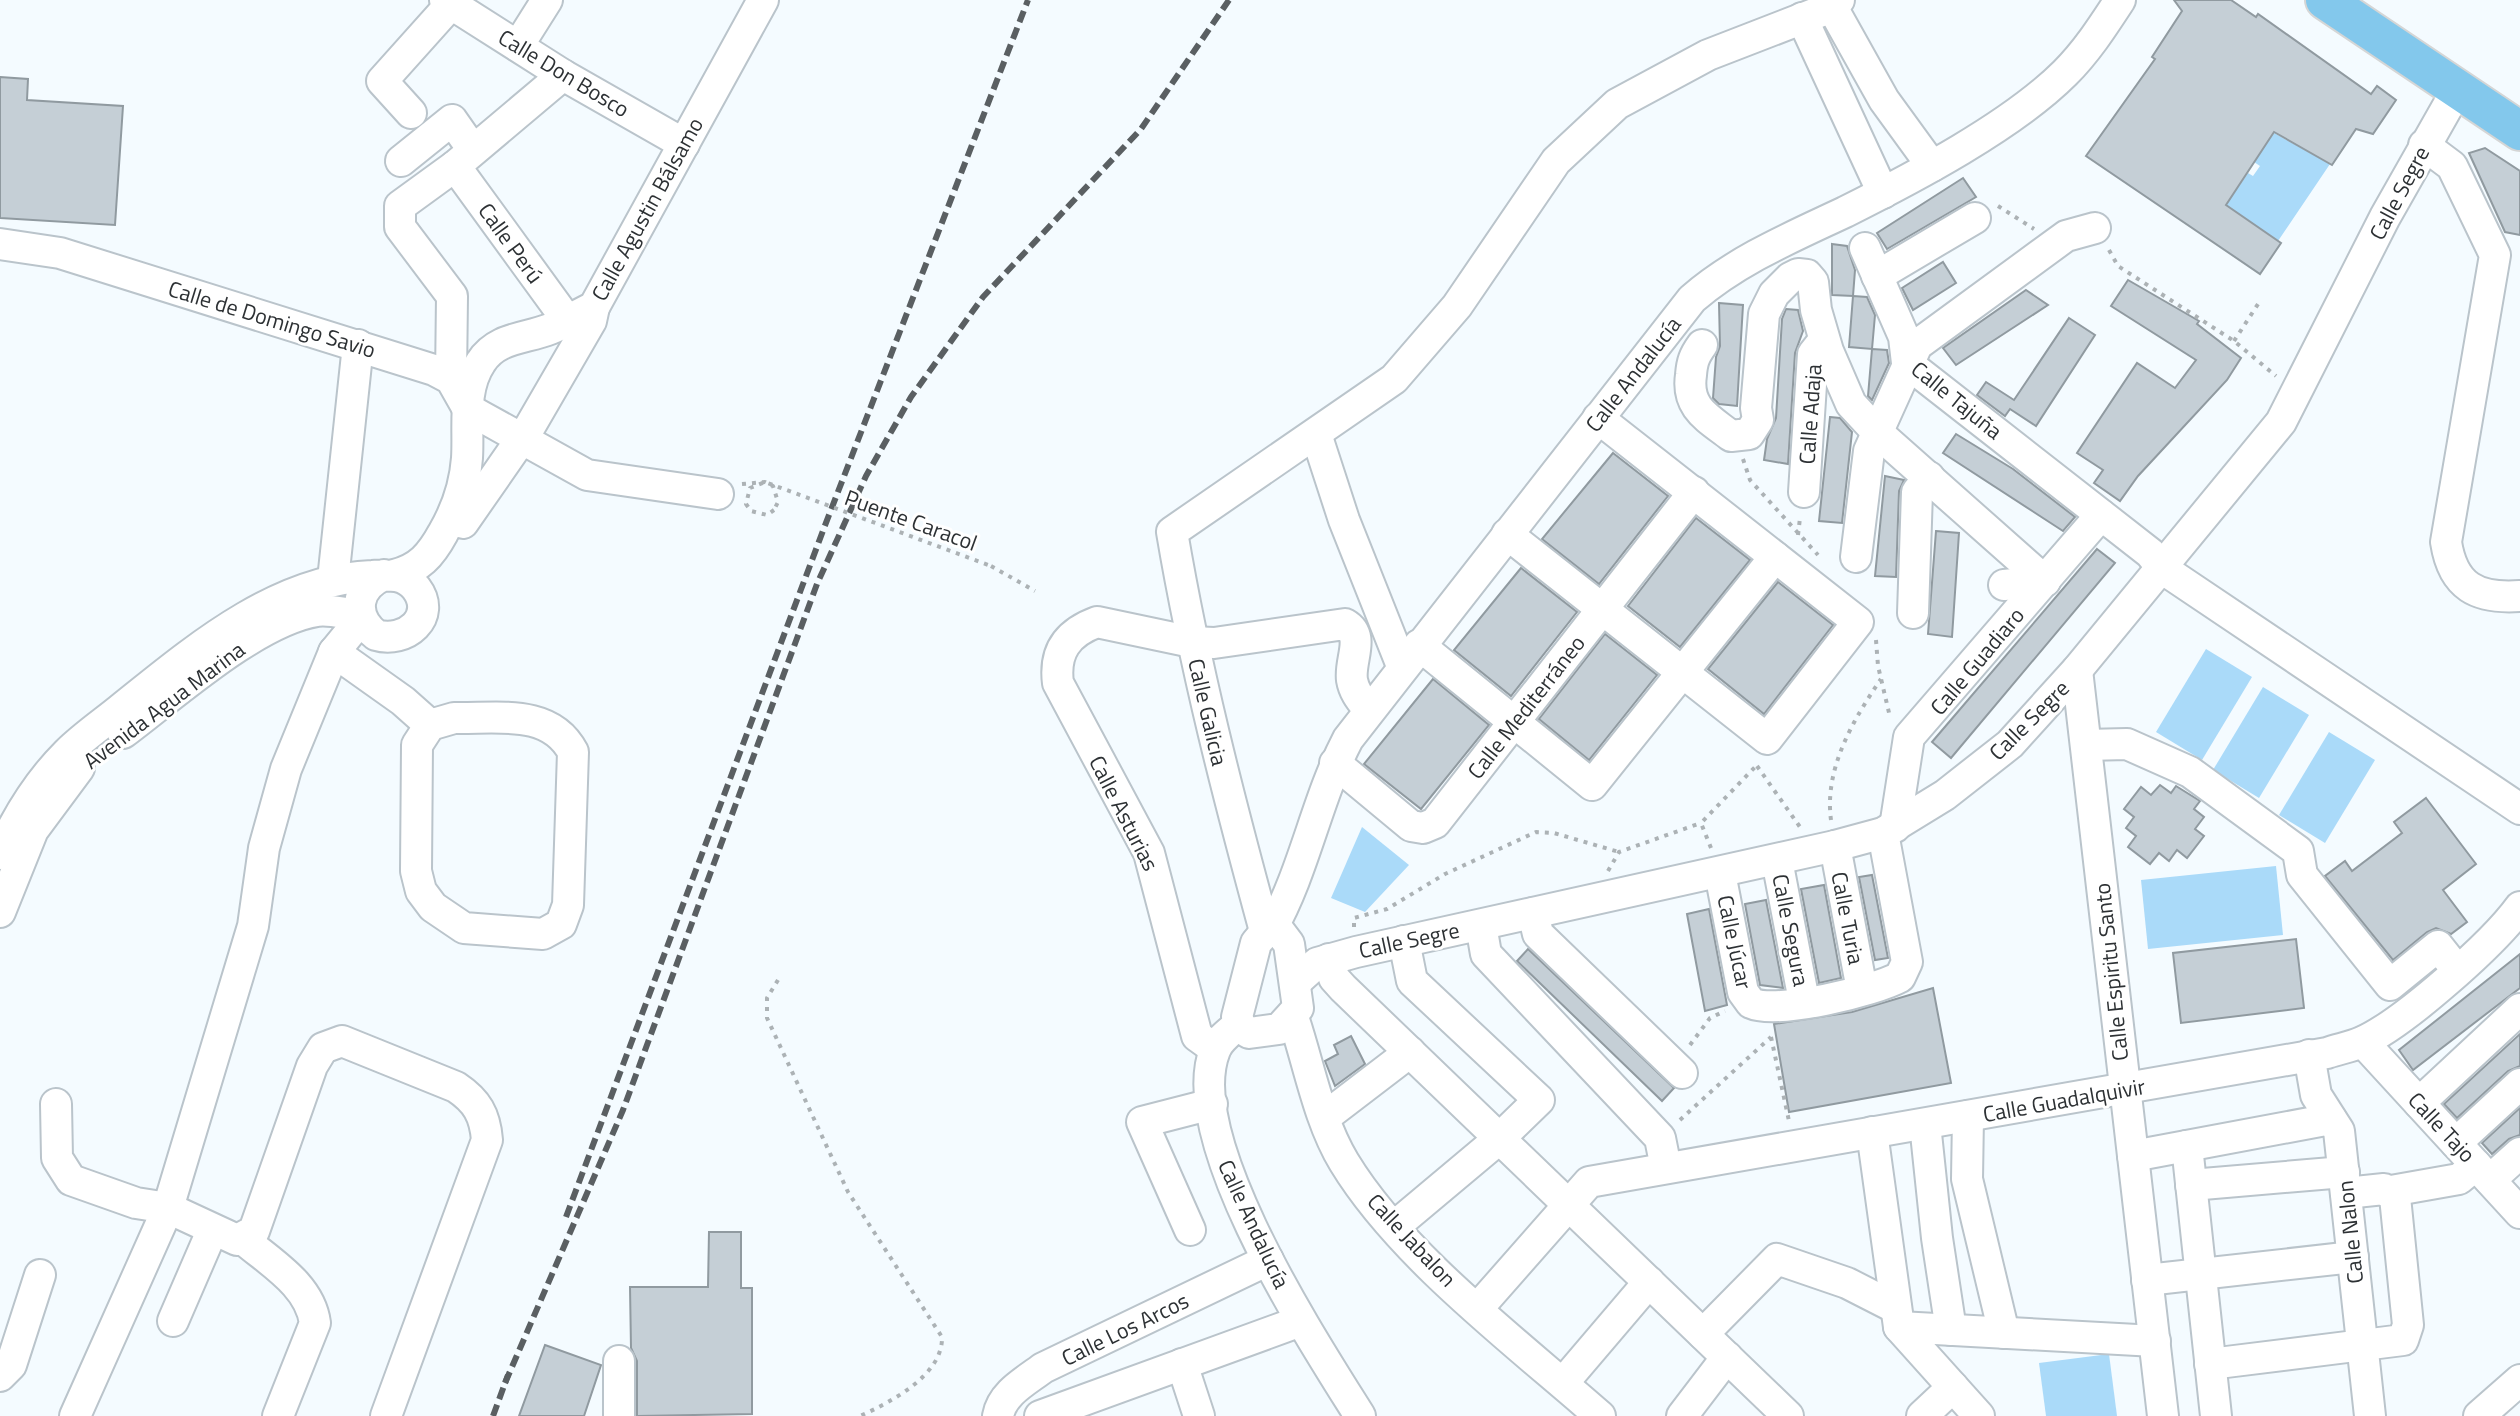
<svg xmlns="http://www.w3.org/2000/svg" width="2520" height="1416" viewBox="0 0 2520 1416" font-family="'Titillium Web',sans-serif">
<rect width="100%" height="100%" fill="#f4fbff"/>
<g fill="#aadaf9">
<polygon points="2274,133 2330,164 2278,241 2226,205 2248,173 2253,176 2260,166 2254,162"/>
<polygon points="2206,649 2252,677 2202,760 2156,732"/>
<polygon points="2263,687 2309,715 2259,798 2213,770"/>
<polygon points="2329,732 2375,760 2325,843 2279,815"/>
<polygon points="1362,827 1409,865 1365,912 1331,898"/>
<polygon points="2276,866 2283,935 2148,949 2141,880"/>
<polygon points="2109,1354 2117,1416 2046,1416 2039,1363"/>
</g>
<g fill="#c5cfd6" stroke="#909aa0" stroke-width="2">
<polygon points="2174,0 2231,0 2256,17 2258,14 2371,94 2377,86 2396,100 2373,134 2356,129 2332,165 2274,132 2226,205 2281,243 2260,274 2086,156 2155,59 2152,57 2182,11"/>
<polygon points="0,77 28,79 27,100 123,106 115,225 0,218"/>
<polygon points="2485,148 2520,171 2520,235 2505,232 2469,153"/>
<polygon points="1963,178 1976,197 1887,249 1877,233"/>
<polygon points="1832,244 1847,246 1855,270 1853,296 1832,295"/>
<polygon points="1943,262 1956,283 1913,310 1902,288"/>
<polygon points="2128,280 2199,321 2197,324 2241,358 2227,380 2138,476 2120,501 2094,483 2103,470 2077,453 2137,363 2175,388 2196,360 2111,306"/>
<polygon points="2026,290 2048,305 1956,365 1943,348"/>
<polygon points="1853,296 1867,297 1875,315 1872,349 1849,347"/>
<polygon points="1719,303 1743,305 1737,406 1719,404 1713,398 1716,357 1720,346"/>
<polygon points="1786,309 1798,310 1803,331 1795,353 1788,464 1764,460 1767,439 1776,418 1782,319"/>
<polygon points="2069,318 2095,335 2036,426 2010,409 2005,416 1977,395 1986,382 2014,400"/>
<polygon points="1872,349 1887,350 1889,363 1872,400 1868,396"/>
<polygon points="1830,417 1840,418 1852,432 1842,523 1819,521"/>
<polygon points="1956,434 2013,469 2075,517 2063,531 1943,453"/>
<polygon points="1613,453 1668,496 1599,584 1542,539"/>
<polygon points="1885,476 1904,480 1899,491 1896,577 1875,576"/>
<polygon points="1696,518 1750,560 1680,647 1628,606"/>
<polygon points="1936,531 1959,533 1952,637 1928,634"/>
<polygon points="2097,549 2115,563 1951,758 1932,742"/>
<polygon points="1521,568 1577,612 1511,696 1454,650"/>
<polygon points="1778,582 1833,625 1764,714 1708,669"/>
<polygon points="1605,634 1657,675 1589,760 1539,719"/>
<polygon points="1433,679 1489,725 1421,809 1364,764"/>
<polygon points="2160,785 2171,793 2176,786 2200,801 2194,809 2204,817 2195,829 2204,836 2187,858 2177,850 2169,861 2159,853 2150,864 2128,847 2136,836 2126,828 2134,817 2124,809 2141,787 2151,795"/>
<polygon points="2426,798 2476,864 2443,890 2467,922 2451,934 2436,928 2427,932 2393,960 2325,876 2345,861 2352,871 2402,833 2394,822"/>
<polygon points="1872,875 1888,958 1875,960 1859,877"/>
<polygon points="1824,885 1841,978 1819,983 1801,889"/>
<polygon points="1766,900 1783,988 1760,985 1752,942 1745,904"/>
<polygon points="1709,909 1727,1005 1705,1011 1687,914"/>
<polygon points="2296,939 2304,1008 2181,1023 2173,953"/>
<polygon points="1528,949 1674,1088 1662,1101 1517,961"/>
<polygon points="2520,954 2520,988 2413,1070 2399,1050"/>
<polygon points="1933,988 1951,1083 1789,1112 1774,1024 1852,1012"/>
<polygon points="2520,1034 2520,1066 2508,1071 2457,1118 2444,1104"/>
<polygon points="1351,1036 1365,1064 1335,1086 1325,1061 1338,1054 1334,1045"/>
<polygon points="2520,1108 2520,1135 2509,1139 2492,1154 2482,1143"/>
<polygon points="709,1232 741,1232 741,1288 752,1288 752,1414 637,1416 637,1361 631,1348 630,1287 708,1287"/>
<polygon points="545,1345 601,1365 584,1416 519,1416"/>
</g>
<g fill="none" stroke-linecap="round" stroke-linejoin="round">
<defs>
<g id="minor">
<polyline points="445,0 563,75 684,144"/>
<polyline points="1832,7 1884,100 1932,166"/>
<polyline points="1802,18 1883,193"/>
<polyline points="518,46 547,0"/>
<polyline points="563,75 455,166 567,320"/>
<polyline points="411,113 382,81 451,4"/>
<path d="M 2424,145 L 2452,166 L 2495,255 L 2446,542 C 2453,587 2477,599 2520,596"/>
<polyline points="401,161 452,120 473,150"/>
<polyline points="0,244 60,253 434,370 451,379 468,409 587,475 718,494"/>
<polyline points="1865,248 1904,337 1907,363 2150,553 2163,569 2520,809"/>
<polyline points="1877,276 1975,218"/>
<path d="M 1702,345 C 1694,356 1692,362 1691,375 C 1686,408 1708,418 1731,436 L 1749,434 L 1758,420 L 1756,408 L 1764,314 L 1774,294 L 1790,278 L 1798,274 L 1807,275 L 1813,282 L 1816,310 L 1828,351 L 1851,404 L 1878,433 L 2045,581"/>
<polyline points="451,379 452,296 400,227 400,206 455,166"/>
<polyline points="1316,434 1344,520 1402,666"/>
<polyline points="1804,492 1813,354 1824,340"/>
<polyline points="463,523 529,428 591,321 594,307"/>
<polyline points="1507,534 1767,739 1858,622 1598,418"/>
<polyline points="1856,557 1869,451 1917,345 2066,236 2095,228"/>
<path d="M 394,575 C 419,569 431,555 443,533 C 457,509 465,486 467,458 C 469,427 462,390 481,362 C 497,337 525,339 550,329 C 565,323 579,314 594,307 L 763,0"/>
<polyline points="333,580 358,345"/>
<polyline points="2004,585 2045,581"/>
<polyline points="1913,613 1917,492 1929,477"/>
<polyline points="1419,645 1592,785 1775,557"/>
<polyline points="334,652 403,701 430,725"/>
<polyline points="2077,670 2163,1416"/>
<path d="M 454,718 C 497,719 550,708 573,752 L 568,905 L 561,924 L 543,934 L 464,928 L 433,907 L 421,891 L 416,871 L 417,745 L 430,725 Z"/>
<path d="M 123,733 C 173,696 255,621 317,611 C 330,609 346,614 360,615"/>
<polyline points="2086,745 2127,744 2190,772 2298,851 2302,875 2390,985 2438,946 2457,970"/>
<polyline points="1335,763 1411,826 1423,828 1435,823 1694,492"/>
<polyline points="1895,827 1909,737 2101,515"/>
<polyline points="1835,846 1862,990"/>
<path d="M 0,854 C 17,816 37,783 67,753 C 84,736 105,722 123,707 C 193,651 277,579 372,576 C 389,575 404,573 416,588 C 438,617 405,644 376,635 C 352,616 355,588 384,575"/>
<polyline points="1777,860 1804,1001"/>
<path d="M 1720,873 L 1743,992 L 1751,1003 C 1777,1015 1874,991 1900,977 L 1907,962 L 1883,833"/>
<polyline points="0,912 33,830 79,768"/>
<polyline points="1533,913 1538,934 1682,1073"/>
<polyline points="1481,925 1486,954 1660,1138 1666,1168"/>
<polygon points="1267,930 1280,932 1289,944 1298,1008 1279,1029 1249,1033 1241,1027 1237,1017 1256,943"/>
<path d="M 1271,930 C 1305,870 1316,800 1348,739 L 1692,299 C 1737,260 1792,237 1845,212 C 1913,178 2012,126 2065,73 C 2087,51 2103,26 2120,0"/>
<path d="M 1265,931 C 1229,799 1195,668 1172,532 L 1394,379 L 1457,306 L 1556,161 L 1617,104 L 1708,55 L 1832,7 L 1839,0"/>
<polyline points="1329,959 1334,978 1343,988 1788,1416"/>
<polyline points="1296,982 1317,963 1356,952 1835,846 1883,833 1945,795 2010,744 2077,670 2281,422 2385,217 2457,90"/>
<path d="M 1293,1017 C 1309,1064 1318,1119 1344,1162 C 1401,1256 1517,1343 1600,1416"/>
<path d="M 1239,1024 C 1230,1032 1219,1039 1215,1050 C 1180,1138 1313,1341 1360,1416"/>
<polyline points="2363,1042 2520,1213"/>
<path d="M 1215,1049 L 1197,1036 L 1149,853 L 1058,683 C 1054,652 1067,633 1097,622 L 1192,642 L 1214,643 L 1345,624 C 1366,636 1349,660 1352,680 C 1354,692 1361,700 1368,709"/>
<polyline points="2309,1055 2316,1095 2339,1131 2370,1416"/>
<polyline points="2419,1103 2520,1009"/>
<path d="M 56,1104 L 57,1158 L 71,1180 L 136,1203 L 168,1208 L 237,1240 L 254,1231 L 312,1066 L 323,1048 L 342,1041 L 456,1087 C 477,1101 485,1115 487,1140 L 386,1416"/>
<polyline points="1968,1116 1967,1179 2004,1333"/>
<polyline points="1325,1117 1410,1052"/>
<polyline points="1925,1124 1937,1238 1951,1330"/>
<polyline points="1872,1132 1899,1327 1979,1416"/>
<polyline points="2456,1143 2520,1084"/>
<polyline points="2187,1146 2216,1416"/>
<polyline points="2133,1156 2331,1119"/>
<polyline points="2490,1180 2520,1153"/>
<polyline points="2191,1185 2344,1172"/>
<polyline points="2391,1191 2459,1179 2476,1165"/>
<polyline points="1395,1226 1500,1138 1539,1100 1412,981 1404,941"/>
<polyline points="1190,1230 1142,1122 1212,1104"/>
<path d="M 243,1239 C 271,1263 310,1285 315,1323 L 278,1416"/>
<polyline points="2147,1280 2353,1257"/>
<path d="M 1478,1308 L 1589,1182 L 2327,1053 C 2338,1049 2351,1047 2362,1042 C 2404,1023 2493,944 2520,907"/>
<polyline points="173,1321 212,1231"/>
<polyline points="1899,1327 2155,1341"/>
<polyline points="1703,1334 1777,1259 1847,1283 1896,1308"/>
<polyline points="619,1361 619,1416"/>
<polyline points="1182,1364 1199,1416"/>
<polyline points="2210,1364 2403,1340 2408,1325 2395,1197 2384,1189 2346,1193"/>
<polyline points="0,1376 11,1365 40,1275"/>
<polyline points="1563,1383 1649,1282"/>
<polyline points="75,1416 168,1208 253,926 264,848 286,769 334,652 361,619"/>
<path d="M 998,1416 C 1002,1393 1026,1381 1043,1368 L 1268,1260"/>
<polyline points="1040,1416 1301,1321"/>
<polyline points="1682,1416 1727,1357"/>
<polyline points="1922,1416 1953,1387"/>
<polyline points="2479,1416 2520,1380"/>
</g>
<polyline id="major" points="2325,0 2520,131"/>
</defs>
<use href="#minor" stroke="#bac4cb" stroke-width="34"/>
<use href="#major" stroke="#d5d6d6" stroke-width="42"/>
<g stroke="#acb2b5" stroke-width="4" stroke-dasharray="4 6" stroke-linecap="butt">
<polyline points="1998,206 2034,229"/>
<polyline points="2109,250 2118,266 2234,341 2276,376"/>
<polyline points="2234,341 2260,301"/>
<polyline points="1743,459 1750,480 1818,555"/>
<polyline points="742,484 765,482 773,486 778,502 774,510"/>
<polyline points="1798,535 1800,518"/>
<polyline points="991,566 1035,591"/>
<polyline points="1876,640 1878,666 1890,717"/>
<polyline points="1757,766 1800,827"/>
<path d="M 1831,820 C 1824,769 1853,720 1881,679"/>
<polyline points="1711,848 1701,823 1756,766"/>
<polyline points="1608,871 1619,852 1701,823"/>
<polyline points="1354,927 1354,918 1387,909 1445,874 1536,832 1554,833 1619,852"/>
<path d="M 778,980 L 767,998 L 767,1018 L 848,1192 L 942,1337 C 943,1375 891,1402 860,1416"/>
<polyline points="1771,1037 1789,1121"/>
<polyline points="1690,1045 1710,1018 1725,1011"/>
<polyline points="1680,1120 1771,1037"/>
</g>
<use href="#minor" stroke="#fff" stroke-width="30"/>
<use href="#major" stroke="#83c8ec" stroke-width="38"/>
<g stroke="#5a5f62" stroke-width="6" stroke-dasharray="12 6" stroke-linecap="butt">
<polyline points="566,1217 824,528 1028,0"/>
<polyline points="505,1383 623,1110 817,584 866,476 911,397 983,297 1141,129 1229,0"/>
<polyline points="493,1416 508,1375"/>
</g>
<polyline stroke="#acb2b5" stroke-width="4" stroke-dasharray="4 6" stroke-linecap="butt" points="774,510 767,515 751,511 746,504 750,488 765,482 991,566"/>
</g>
<g text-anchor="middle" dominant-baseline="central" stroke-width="6" stroke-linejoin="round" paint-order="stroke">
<g font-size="22" fill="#2d3134" stroke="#fff">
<text transform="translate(564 73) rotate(31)">Calle Don Bosco</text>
<text transform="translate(2399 193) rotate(-62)">Calle Segre</text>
<text transform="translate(647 209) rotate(-61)">Calle Agustin Bálsamo</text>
<text transform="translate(511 243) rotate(54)">Calle Perú</text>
<text transform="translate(272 319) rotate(17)">Calle de Domingo Savio</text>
<text transform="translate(1633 374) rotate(-52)">Calle Andalucía</text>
<text transform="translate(1957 400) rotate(39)">Calle Tajuña</text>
<text transform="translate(1810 414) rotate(-86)">Calle Adaja</text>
<text transform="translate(911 520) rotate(20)">Puente Caracol</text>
<text transform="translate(1977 661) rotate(-50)">Calle Guadiaro</text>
<text transform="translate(164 705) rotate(-37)">Avenida Agua Marina</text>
<text transform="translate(1526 707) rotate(-52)">Calle Mediterráneo</text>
<text transform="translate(1208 712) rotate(77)">Calle Galicia</text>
<text transform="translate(2029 720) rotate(-45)">Calle Segre</text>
<text transform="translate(1124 813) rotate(63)">Calle Asturias</text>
<text transform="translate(1848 918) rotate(79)">Calle Turia</text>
<text transform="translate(1791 930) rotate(79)">Calle Segura</text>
<text transform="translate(1409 940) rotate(-12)">Calle Segre</text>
<text transform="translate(1735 942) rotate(78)">Calle Júcar</text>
<text transform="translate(2111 972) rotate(-96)">Calle Espiritu Santo</text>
<text transform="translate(2064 1100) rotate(-10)">Calle Guadalquivir</text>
<text transform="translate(2442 1127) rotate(47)">Calle Tajo</text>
<text transform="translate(1254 1224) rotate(65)">Calle Andalucía</text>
<text transform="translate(2350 1232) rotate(-96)">Calle Nalon</text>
<text transform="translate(1412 1240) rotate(47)">Calle Jabalon</text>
<text transform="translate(1125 1329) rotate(-26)">Calle Los Arcos</text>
</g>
</g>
</svg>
